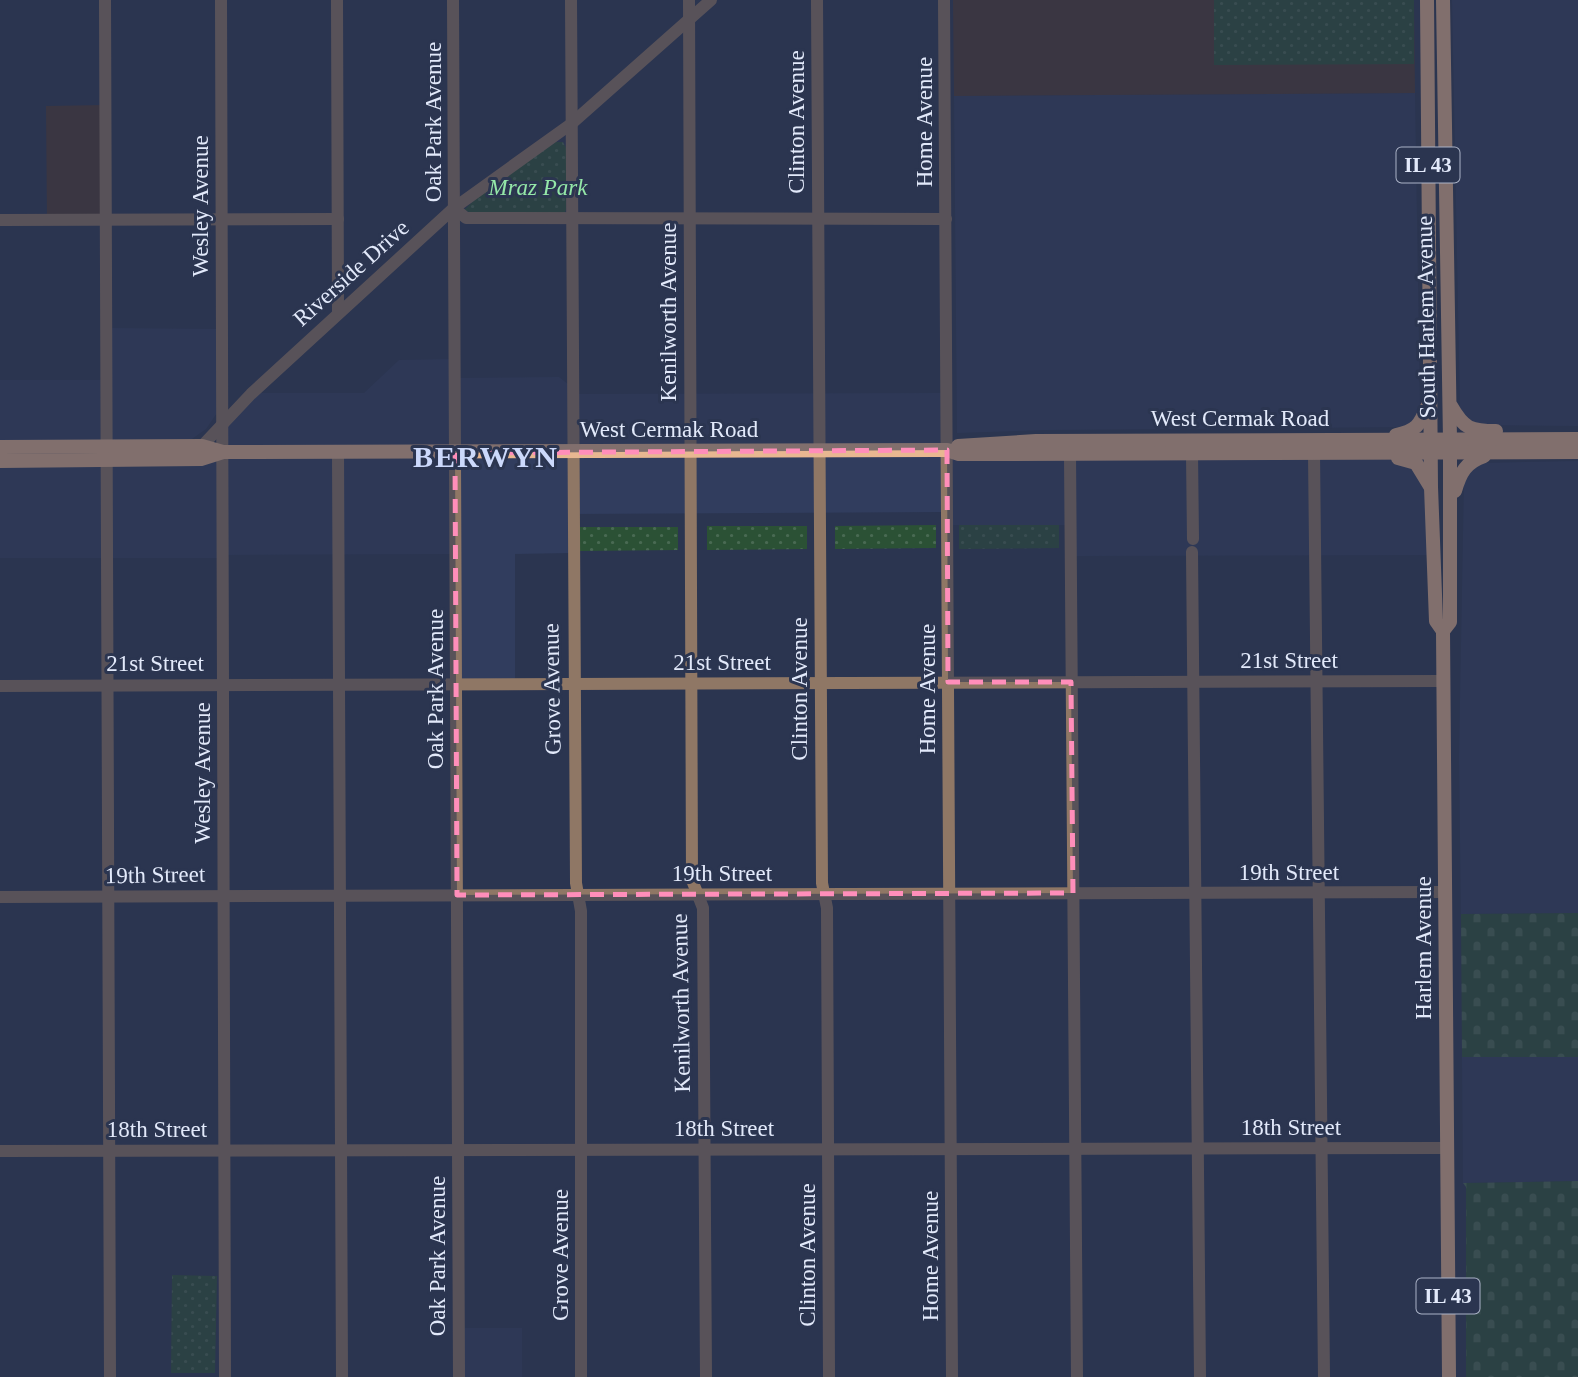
<svg xmlns="http://www.w3.org/2000/svg" width="1578" height="1377" viewBox="0 0 1578 1377" font-family="Georgia,serif">
<defs>
<pattern id="cemetery-stones" width="16" height="16" patternUnits="userSpaceOnUse" patternTransform="scale(1.75)"><rect width="16" height="16" fill="#2b5135"/><path d="M2 7V4a2 2 0 0 1 4 0v3zM10 15v-3a2 2 0 0 1 4 0v3z" fill="#496a53"/></pattern>
<pattern id="park-dots" width="8" height="8" patternUnits="userSpaceOnUse" patternTransform="scale(1.75)"><rect width="8" height="8" fill="#2b5135"/><path d="M2 2h.1M6 6h.1" fill="none" stroke="#496a53" stroke-width="1.8" stroke-linecap="round"/></pattern>
</defs>
<rect width="100%" height="100%" fill="#2b3550"/>
<g fill="#313d5e">
<polygon points="1452,0 1578,0 1578,426 1479,425 1469,423 1460,408"/>
<polygon points="1415,93 1420,409 1419,415 1408,427 1047,430 957,433 954,96"/>
<polygon points="111,328 218,329 217,413 206,429 189,441 111,441"/>
<polygon points="453,359 454,451 224,451 223,423 254,393 364,393 399,360"/>
<polygon points="559,377 573,388 573,394 945,393 946,512 571,514 571,553 515,554 515,682 457,682 456,378"/>
<polygon points="0,380 105,380 104,442 0,442"/>
<polygon points="948,452 1068,456 1069,525 949,525"/>
<polygon points="225,453 454,454 454,554 224,555"/>
<polygon points="222,454 221,558 0,558 0,462"/>
<polygon points="1428,455 1431,555 1071,556 1071,456"/>
<polygon points="1578,461 1578,913 1461,914 1459,758 1464,480 1467,474 1480,463"/>
<polygon points="1462,1057 1578,1057 1578,1181 1463,1183"/>
<polygon points="460,1328 522,1328 522,1377 461,1377"/>
</g>
<g fill="#4c3932">
<polygon points="953,0 1414,0 1415,93 954,96"/>
<polygon points="106,105 107,221 47,222 46,106"/>
</g>
<g fill="url(#cemetery-stones)">
<polygon points="1578,913 1578,1057 1462,1057 1461,914"/>
<polygon points="1578,1181 1578,1377 1466,1377 1466,1187 1463,1183"/>
</g>
<g fill="url(#park-dots)">
<polygon points="1214,0 1414,0 1414,64 1214,65"/>
<polygon points="556,142 563,142 566,148 566,210 564,214 477,215 464,210 482,193"/>
<polygon points="936,525 936,548 835,549 835,526"/>
<polygon points="959,525 1059,525 1059,548 959,549"/>
<polygon points="707,526 807,526 807,549 707,550"/>
<polygon points="578,527 678,527 678,550 578,551"/>
<polygon points="172,1275 217,1276 215,1373 171,1373"/>
</g>
<g fill="none" stroke-linecap="round" stroke-linejoin="round">
<g stroke="#8f7765" stroke-width="12">
<polyline points="105,0 110,1377"/>
<polyline points="221,0 225,1377"/>
<polyline points="337,0 338,312"/>
<polyline points="453,0 459,1377"/>
<polyline points="571,0 576,883 581,911 581,1377"/>
<polyline points="689,0 692,880 703,908 706,1377"/>
<polyline points="817,0 822,883 827,908 829,1377"/>
<polyline points="944,0 952,1377"/>
<polyline points="454,208 466,218 946,219"/>
<polyline points="0,220 338,219"/>
<polyline points="338,452 342,1377"/>
<polyline points="1314,453 1324,1377"/>
<polyline points="201,454 202,446 251,394 454,208 571,124 711,0"/>
<polyline points="1070,454 1077,1377"/>
<polyline points="1192,454 1193,539"/>
<polyline points="1192,552 1200,1377"/>
<polyline points="0,686 1443,681"/>
<polyline points="0,897 1445,892"/>
<polyline points="0,1151 1447,1148"/>
</g>
<g stroke="#e8b791" stroke-width="14">
<polyline points="1427,0 1431,487 1436,621 1443,631 1449,1377"/>
<path d="M 1451,406 C 1464,429 1471,431 1496,431"/>
<path d="M 1396,435 C 1416,431 1420,425 1427,407"/>
<polyline points="958,446 1036,441 1578,439"/>
<polyline points="0,447 202,446 223,452 937,450 947,450 959,454 1004,454 1578,452"/>
<polyline points="1398,458 1416,463 1430,486"/>
<polyline points="0,461 201,459 223,452"/>
<path d="M 1455,491 C 1460,473 1466,462 1484,456"/>
<polyline points="1443,631 1450,622 1450,440 1443,0"/>
</g>
</g>
<path d="M0 0H1578V1377H0ZM 947,450 L 948,682 L 1071,682 L 1073,893 L 457,895 L 455,453 Z" fill="#2b3550" fill-opacity=".55" fill-rule="evenodd"/>
<path fill="none" stroke="#ff8eba" stroke-width="5" stroke-dasharray="14 9" stroke-linejoin="round" d="M 947,450 L 948,682 L 1071,682 L 1073,893 L 457,895 L 455,453 Z"/>
<g text-anchor="middle" dominant-baseline="central" stroke-width="6" stroke-linejoin="round" paint-order="stroke">
<g fill="#2b3550" stroke="#abb3c7" stroke-width="2">
<rect x="1396.5" y="147.5" width="63" height="35" rx="5"/>
<rect x="1416.5" y="1278.5" width="63" height="35" rx="5"/>
</g>
<g font-size="21" font-weight="bold" fill="#e2e9fa">
<text x="1428" y="165">IL 43</text>
<text x="1448" y="1296">IL 43</text>
</g>
<g font-size="23" fill="#e2e9fa" stroke="#2b3550">
<text transform="translate(433 122) rotate(-90)">Oak Park Avenue</text>
<text transform="translate(796 122) rotate(-90)">Clinton Avenue</text>
<text transform="translate(924 122) rotate(-90)">Home Avenue</text>
<text transform="translate(200 206) rotate(-90)">Wesley Avenue</text>
<text transform="translate(351 273) rotate(-42)">Riverside Drive</text>
<text transform="translate(668 312) rotate(-90)">Kenilworth Avenue</text>
<text transform="translate(1426 317) rotate(-91)">South Harlem Avenue</text>
<text x="1240" y="418">West Cermak Road</text>
<text x="669" y="429">West Cermak Road</text>
<text x="1289" y="660">21st Street</text>
<text x="722" y="662">21st Street</text>
<text x="155" y="663">21st Street</text>
<text transform="translate(435 689) rotate(-90)">Oak Park Avenue</text>
<text transform="translate(552 689) rotate(-91)">Grove Avenue</text>
<text transform="translate(799 689) rotate(-90)">Clinton Avenue</text>
<text transform="translate(927 689) rotate(-90)">Home Avenue</text>
<text transform="translate(202 773) rotate(-90)">Wesley Avenue</text>
<text x="1289" y="872">19th Street</text>
<text x="722" y="873">19th Street</text>
<text transform="translate(155 875) rotate(-1)">19th Street</text>
<text transform="translate(1423 948) rotate(-90)">Harlem Avenue</text>
<text transform="translate(681 1003) rotate(-91)">Kenilworth Avenue</text>
<text x="1291" y="1127">18th Street</text>
<text x="724" y="1128">18th Street</text>
<text x="157" y="1129">18th Street</text>
<text transform="translate(560 1255) rotate(-90)">Grove Avenue</text>
<text transform="translate(807 1255) rotate(-90)">Clinton Avenue</text>
<text transform="translate(437 1256) rotate(-90)">Oak Park Avenue</text>
<text transform="translate(930 1256) rotate(-90)">Home Avenue</text>
</g>
<g font-size="23" font-style="italic" fill="#94e7a8" stroke="#2b3550">
<text x="538" y="187">Mraz Park</text>
</g>
<g font-size="30" font-weight="bold" letter-spacing="2" fill="#ccd9fb" stroke="#2b3550">
<text x="486" y="456">BERWYN</text>
</g>
</g>
</svg>
